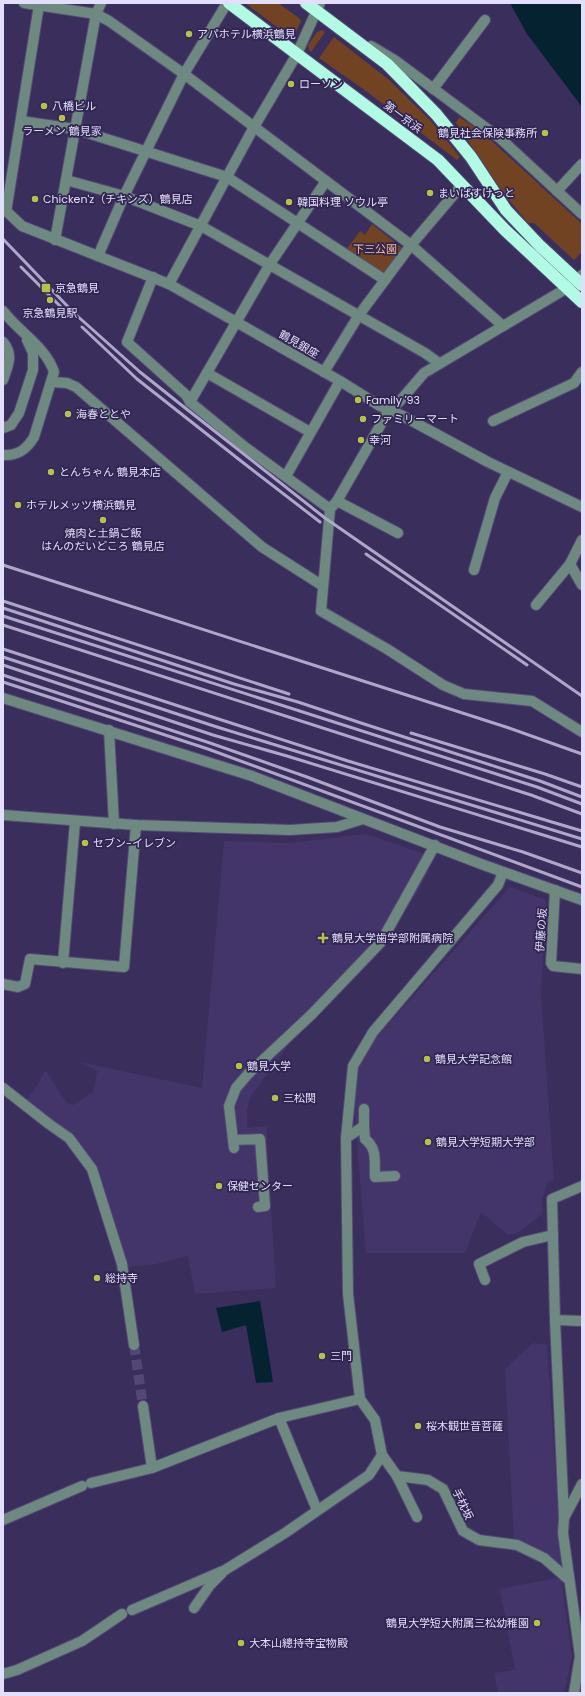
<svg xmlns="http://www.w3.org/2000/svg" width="585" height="1696" viewBox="0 0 585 1696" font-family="Poppins,'Noto Sans JP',sans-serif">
<rect width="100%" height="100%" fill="#3a2e5c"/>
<g fill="#43356a">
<polygon points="367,834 435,858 416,895 377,951 334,999 312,1018 291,1042 250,1097 247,1111 247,1128 267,1126 267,1141 276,1288 195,1294 188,1256 156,1264 129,1267 124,1266 119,1253 104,1187 90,1158 76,1139 25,1101 36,1088 45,1070 66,1102 73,1105 94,1091 97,1071 80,1062 202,1088 224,841 287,843"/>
<polygon points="510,887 546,900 541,995 554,1180 548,1181 542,1200 542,1214 516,1234 507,1234 481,1212 465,1253 366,1253 354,1109 356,1074 366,1051 376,1038"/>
<polygon points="533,1343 547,1345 562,1570 514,1541 505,1369"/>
<polygon points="561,1577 572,1657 564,1693 498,1693 494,1673 515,1670 500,1589"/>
</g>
<g fill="#714323">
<polygon points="245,3 278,3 299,18 301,21 294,36 289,36"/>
<polygon points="322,30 325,32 311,52 309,50 308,45 317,32"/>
<polygon points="334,37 388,79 430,120 460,157 457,160 366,91 319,58"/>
<polygon points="459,117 481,131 582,224 582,252 574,260 534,223 528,223 504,194 456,123"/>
<polygon points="372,224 402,248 383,275 346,250 360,231 365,235"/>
</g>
<g fill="#052231">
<polygon points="510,3 582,3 582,107 527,34"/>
<polygon points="260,1301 273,1382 256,1383 246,1325 222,1332 216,1308"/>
</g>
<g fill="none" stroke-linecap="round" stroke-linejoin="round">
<polyline stroke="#534874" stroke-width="10" stroke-dasharray="10 5" stroke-linecap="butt" points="134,1345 143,1406"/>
<defs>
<g id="minor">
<polyline points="24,3 96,14 109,21 184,74 411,245 503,326"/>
<polyline points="371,46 396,61 501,139 582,214"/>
<polyline points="433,89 485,20"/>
<polyline points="21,121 75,129 227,177 385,280"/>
<polyline points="66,180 124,196 201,226 425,353 439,363"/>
<polyline points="557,191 582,164"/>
<polyline points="3,208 22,226 169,284 340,381 380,406 401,415 488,462 582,507"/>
<polyline points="6,212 39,5"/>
<polyline points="55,240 96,14 101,3"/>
<polyline points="98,256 124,196 184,74 227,3"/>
<polyline points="582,275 567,288 424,373 400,401 389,410 337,501 330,509 321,611 387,649 443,685 464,694 532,701 582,732"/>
<polyline points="153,277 127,342 186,395 190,402 245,447 330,509"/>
<polyline points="169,284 254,127 297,54 320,3"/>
<path d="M 3,311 C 19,332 46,347 54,372 L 34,437 C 27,449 18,456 3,455"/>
<path d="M 3,342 C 14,355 8,365 3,380"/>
<polyline points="324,372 359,315 411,245 462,185"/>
<polyline points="207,373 310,432"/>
<polyline points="52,382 67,383 76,387 262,547 323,586"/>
<polyline points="190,402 270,264 326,181"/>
<polyline points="493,421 574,383 582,372"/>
<polyline points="3,428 11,425 19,413 33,370 33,353 27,340"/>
<polyline points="286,476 340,381"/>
<polyline points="337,501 398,533"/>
<polyline points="570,564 582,585"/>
<polyline points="474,570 495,498 508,472"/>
<polyline points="536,605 570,564 582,540"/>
<polyline points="3,698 252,776 481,864 582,900"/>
<polyline points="109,730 114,824"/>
<polyline points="3,815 136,825 290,830 337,827 363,819"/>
<polyline points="555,890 551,963 553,966 582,969"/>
<polyline points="63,963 75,822"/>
<polyline points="3,984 18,987 25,984 30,959 124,967 136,825"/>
<polyline points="3,1088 49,1124 69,1138 92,1169 122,1264 134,1345"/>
<polyline points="364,1126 364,1109"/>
<path d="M 346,1138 L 364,1126 L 365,1139 C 378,1149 374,1162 375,1177 L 395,1176"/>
<polyline points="233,1140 260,1139 265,1206 258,1207"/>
<polyline points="234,1148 229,1106 236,1088 248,1074 312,1014 381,942 435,845"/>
<polyline points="485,1280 479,1264 523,1242 553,1235"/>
<polyline points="555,1320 582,1321"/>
<polyline points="143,1406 152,1468"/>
<polyline points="279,1418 317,1510"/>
<polyline points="382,1455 397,1476 428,1480 443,1489 463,1531 479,1540 517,1545 544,1558 569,1580"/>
<polyline points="397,1476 417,1517"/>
<polyline points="91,1483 152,1468 279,1418 360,1399"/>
<polyline points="564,1518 582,1484"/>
<polyline points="3,1520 82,1486"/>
<polyline points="194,1608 210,1585 222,1573"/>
<polyline points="132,1610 225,1570 285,1533 369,1475 382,1455 375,1420 360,1399 348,1294 346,1138 353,1066 373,1032 498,885 503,872"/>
<polyline points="3,1674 17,1670 82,1641 122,1614"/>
<polyline points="574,1693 580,1656 563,1533 564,1518 555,1320 552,1199 582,1186"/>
</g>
<g id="highway">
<polyline points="229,3 438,160 505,230 582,302"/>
<polyline points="306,3 387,64 436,114 471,157 506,210 540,246 582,285"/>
</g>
</defs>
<use href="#minor" stroke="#554a75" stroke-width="12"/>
<use href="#highway" stroke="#554a75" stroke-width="14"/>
<use href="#minor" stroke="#6d8980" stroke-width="10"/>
<use href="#highway" stroke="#b1fbe5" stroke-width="12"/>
<g stroke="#afa7ca" stroke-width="3">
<polyline points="3,239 74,313 140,372 189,411 325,518 582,696"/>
<polyline points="21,267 62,308"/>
<polyline points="82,327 137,379 241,461 320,522"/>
<polyline points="366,554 527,665"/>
<polyline points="3,565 506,727 582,754"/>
<polyline points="3,601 289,694"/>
<polyline points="3,608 234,684 298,702 361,723 540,781 582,797"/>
<polyline points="3,616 537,787 582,804"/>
<polyline points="3,625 531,795 582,814"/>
<polyline points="3,649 348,761 582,831"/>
<polyline points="3,657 217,727 582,839"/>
<polyline points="3,665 213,735 287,756 582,847"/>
<polyline points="3,675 210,743 307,777 440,827 523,852 582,873"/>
<polyline points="3,682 208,749 582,887"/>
<polyline points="411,733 545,774 582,787"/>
</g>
</g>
<g fill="#b7c148" stroke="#302450" stroke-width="1.5">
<circle cx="189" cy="34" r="4"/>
<circle cx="291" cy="84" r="4"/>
<circle cx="44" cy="106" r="4"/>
<circle cx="62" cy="118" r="4"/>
<circle cx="545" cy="133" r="4"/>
<circle cx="430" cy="193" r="4"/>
<circle cx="35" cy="199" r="4"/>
<circle cx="289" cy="202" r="4"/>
<rect x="41" y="283" width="10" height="10" rx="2"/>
<circle cx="50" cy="300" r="4"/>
<circle cx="358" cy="400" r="4"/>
<circle cx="68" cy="414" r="4"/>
<circle cx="363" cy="419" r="4"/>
<circle cx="361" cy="440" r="4"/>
<circle cx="51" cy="472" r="4"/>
<circle cx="18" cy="505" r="4"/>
<circle cx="103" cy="520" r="4"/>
<circle cx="85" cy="843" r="4"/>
<path d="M321 932h4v4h4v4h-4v4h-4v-4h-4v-4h4z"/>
<circle cx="427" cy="1059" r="4"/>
<circle cx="239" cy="1066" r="4"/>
<circle cx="275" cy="1098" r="4"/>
<circle cx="428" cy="1142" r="4"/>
<circle cx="219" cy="1186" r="4"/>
<circle cx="97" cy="1278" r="4"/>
<circle cx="322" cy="1356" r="4"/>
<circle cx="418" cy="1426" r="4"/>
<circle cx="537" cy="1623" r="4"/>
<circle cx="241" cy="1643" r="4"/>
</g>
<g text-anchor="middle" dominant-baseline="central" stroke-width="3.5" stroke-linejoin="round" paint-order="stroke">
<g font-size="11" fill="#e3defb" stroke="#302450" text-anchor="start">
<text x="197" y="34">アパホテル横浜鶴見</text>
<text x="299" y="84">ローソン</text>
<text x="52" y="106">八橋ビル</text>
<text x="62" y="131" text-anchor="middle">ラーメン 鶴見家</text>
<text x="537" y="133" text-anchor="end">鶴見社会保険事務所</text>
<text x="438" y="193">まいばすけっと</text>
<text x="43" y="199">Chicken'z（チキンズ）鶴見店</text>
<text x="297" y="202">韓国料理 ソウル亭</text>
<text x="55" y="288">京急鶴見</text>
<text x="50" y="313" text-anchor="middle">京急鶴見駅</text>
<text x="366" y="400">Family '93</text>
<text x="76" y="414">海春ととや</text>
<text x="371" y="419">ファミリーマート</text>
<text x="369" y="440">幸河</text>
<text x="59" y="472">とんちゃん 鶴見本店</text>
<text x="26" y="505">ホテルメッツ横浜鶴見</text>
<text x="103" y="533" text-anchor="middle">焼肉と土鍋ご飯<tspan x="103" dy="13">はんのだいどころ 鶴見店</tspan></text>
<text x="93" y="843">セブン-イレブン</text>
<text x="332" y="938">鶴見大学歯学部附属病院</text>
<text x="435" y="1059">鶴見大学記念館</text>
<text x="247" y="1066">鶴見大学</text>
<text x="283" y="1098">三松関</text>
<text x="436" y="1142">鶴見大学短期大学部</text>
<text x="227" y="1186">保健センター</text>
<text x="105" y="1278">総持寺</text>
<text x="330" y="1356">三門</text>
<text x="426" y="1426">桜木観世音菩薩</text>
<text x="529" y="1623" text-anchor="end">鶴見大学短大附属三松幼稚園</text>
<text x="249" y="1643">大本山總持寺宝物殿</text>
</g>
<g font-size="11" fill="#e3defb" stroke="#302450">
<text transform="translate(403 117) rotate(37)">第一京浜</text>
<text transform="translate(299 344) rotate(30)">鶴見銀座</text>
<text transform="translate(541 930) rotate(-86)">伊藤の坂</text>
<text transform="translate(463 1504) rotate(64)">手枕坂</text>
</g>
<g font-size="11" fill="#f3b994" stroke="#302450">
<text x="375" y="249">下三公園</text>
</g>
</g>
<rect width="585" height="1696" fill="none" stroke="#e3defb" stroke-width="8"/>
</svg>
